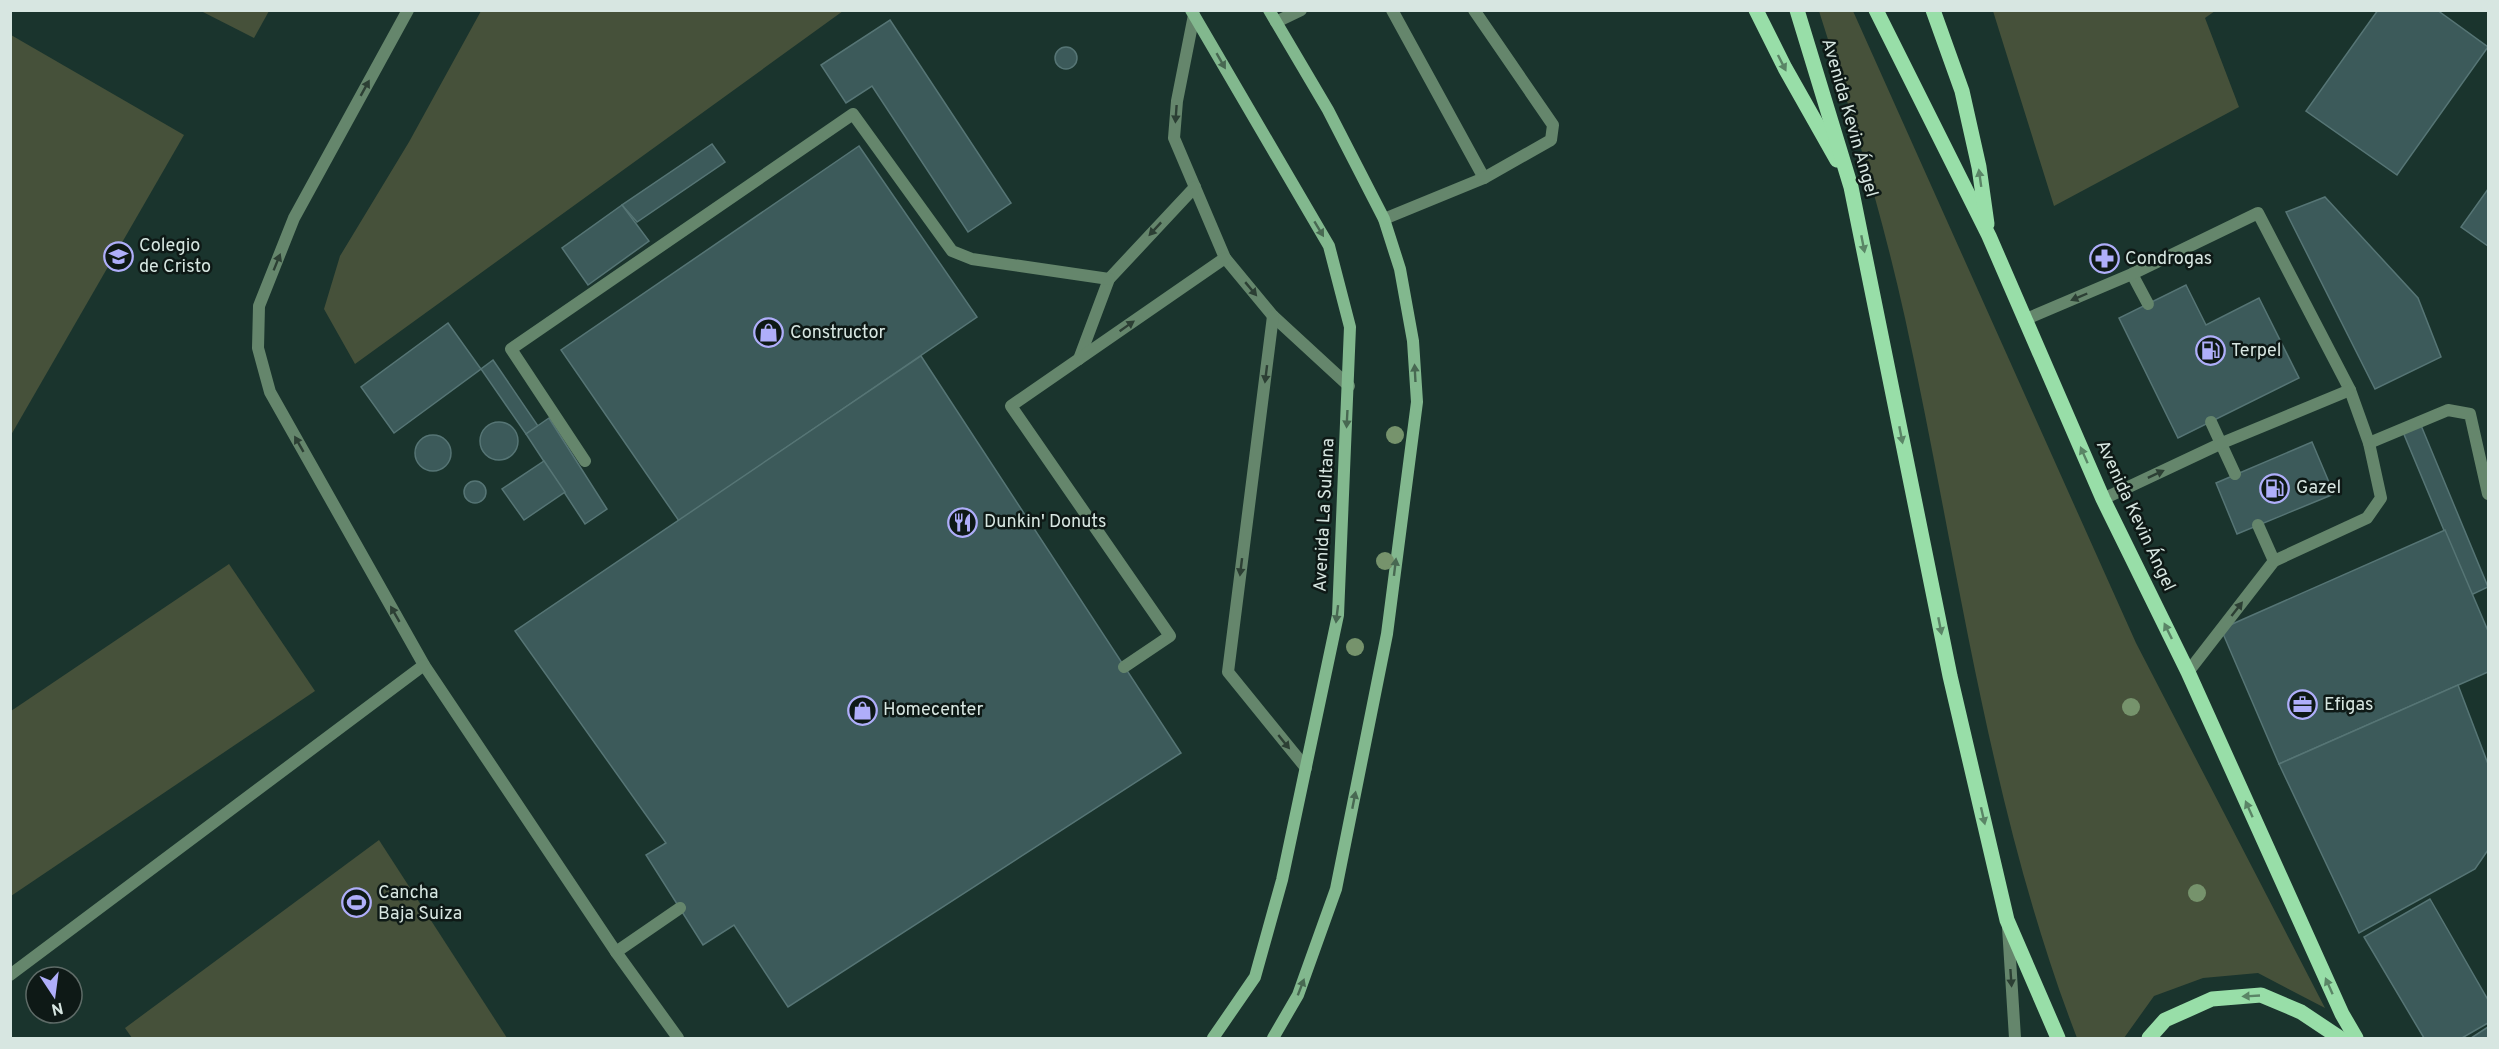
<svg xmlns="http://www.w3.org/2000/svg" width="2499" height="1049" viewBox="0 0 2499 1049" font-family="Overpass,sans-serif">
<rect width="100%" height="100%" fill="#1a342d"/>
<g fill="#46513a">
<polygon points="201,11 269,11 254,38"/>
<polygon points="481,11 843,11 355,364 324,309 340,256 409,142"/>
<path d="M 1819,11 L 1853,11 L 2136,643 L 2325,1008 L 2258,973 L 2203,978 L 2154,996 L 2124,1038 L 2077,1038 C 1988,807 1958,560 1905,318 C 1882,214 1851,112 1819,11 Z"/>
<polygon points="1993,11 2215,11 2205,18 2239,107 2054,206"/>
<polygon points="11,35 184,135 11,435"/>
<polygon points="229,564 315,691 11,896 11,711"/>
<polygon points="379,840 507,1038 132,1038 125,1028"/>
</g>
<g fill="#3c5a5a" stroke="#567575" stroke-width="1.5">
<polygon points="2378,10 2437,10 2488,47 2397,175 2306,111"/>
<polygon points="890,20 1011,203 968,232 872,86 846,103 821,65"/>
<circle cx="1066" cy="58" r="11"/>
<polygon points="712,144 725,162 637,222 622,205"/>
<polygon points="859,146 977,317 679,521 561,350"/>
<polygon points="2488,189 2488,246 2461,227"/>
<polygon points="2325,197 2418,298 2441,357 2375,389 2286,212"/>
<polygon points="622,205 649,241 588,285 562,248"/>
<polygon points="2186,285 2206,325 2259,298 2299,378 2178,438 2119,318"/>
<polygon points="448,323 481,369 394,433 361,387"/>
<polygon points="921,356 1181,753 788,1007 734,925 703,945 646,855 666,843 515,631"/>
<polygon points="493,360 538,426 526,434 481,369"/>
<polygon points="549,418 607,509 585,524 526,434"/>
<circle cx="499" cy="441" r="19"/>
<polygon points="2420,423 2488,587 2471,595 2403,432"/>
<circle cx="433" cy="453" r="18"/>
<polygon points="2312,442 2334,494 2237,534 2216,483"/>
<polygon points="544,461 565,492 524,520 502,489"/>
<circle cx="475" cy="492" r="11"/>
<polygon points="2445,530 2488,631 2488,672 2279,764 2221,629"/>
<polygon points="2458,685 2488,764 2488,850 2475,869 2359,933 2279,764"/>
<polygon points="2430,899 2488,1000 2488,1023 2462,1038 2424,1038 2364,937"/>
<polygon points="2488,1027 2488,1038 2471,1038"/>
</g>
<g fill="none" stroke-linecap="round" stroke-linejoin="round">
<g stroke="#65866c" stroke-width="12">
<polyline points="1392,10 1484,178"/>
<polyline points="1194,15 1177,101 1174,138 1225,258 1273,316 1349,386"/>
<polyline points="1276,22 1301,10"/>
<polyline points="1384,219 1484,178 1551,140 1553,125 1474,10"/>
<polyline points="2132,274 2148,304"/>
<polyline points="1273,316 1228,672 1306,768"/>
<polyline points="2024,320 2132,274 2258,213 2350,390 2369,443 2381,498 2367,518 2274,561 2188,672"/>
<polyline points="1079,359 1109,279 1195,187"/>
<polyline points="2211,422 2235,474"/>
<polyline points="2369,443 2448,410 2470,414 2488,494"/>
<polyline points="585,461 511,349 853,114 952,251 972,259 1109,279"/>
<polyline points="2103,499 2222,443 2350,390"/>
<polyline points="2258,525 2274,561"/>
<polyline points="1124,667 1170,636 1011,406 1225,258"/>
<polyline points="616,952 680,908"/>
</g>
<g stroke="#65866c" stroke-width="12">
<polyline points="408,10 294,218 259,306 258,348 270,392 424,665 616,952 678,1038"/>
<polyline points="2008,927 2015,1038"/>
<polyline points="10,975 424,665"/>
</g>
<g stroke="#82b88e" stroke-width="12">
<polyline points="1191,10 1329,246 1350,327 1338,615 1282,880 1255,977 1213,1038"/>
<polyline points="1269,10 1328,110 1384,219 1400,269 1413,341 1417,402 1387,634 1336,889 1298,995 1273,1038"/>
</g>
<g stroke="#98dea8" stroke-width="15">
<polyline points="1756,10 1785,68 1837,160"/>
<polyline points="1797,10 1851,187 1950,676 2007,920 2058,1038"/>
<polyline points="1876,10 1989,236 2103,499 2188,672 2342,1014 2356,1038"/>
<polyline points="1933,10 1962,91 1979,167 1987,224"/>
<polyline points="2149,1038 2165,1020 2212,999 2261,995 2301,1012 2340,1038"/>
</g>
</g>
<g fill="#76936c">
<circle cx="1395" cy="435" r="9"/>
<circle cx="1385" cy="561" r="9"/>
<circle cx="1355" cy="647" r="9"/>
<circle cx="2131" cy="707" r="9"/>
<circle cx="2197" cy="893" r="9"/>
</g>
<defs><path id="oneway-solid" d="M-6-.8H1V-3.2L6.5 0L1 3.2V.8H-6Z" transform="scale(1.5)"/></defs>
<g fill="#486852">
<use href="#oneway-solid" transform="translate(1221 61) rotate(60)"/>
<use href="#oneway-solid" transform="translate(1319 229) rotate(59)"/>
<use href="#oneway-solid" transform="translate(1415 373) rotate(-93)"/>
<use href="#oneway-solid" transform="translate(1347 419) rotate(93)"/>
<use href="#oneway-solid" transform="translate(1395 567) rotate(-83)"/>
<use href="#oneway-solid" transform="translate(1337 614) rotate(97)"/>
<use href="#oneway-solid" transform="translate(1354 800) rotate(-79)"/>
<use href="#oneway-solid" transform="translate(1301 987) rotate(-69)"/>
</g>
<g fill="#5a8566">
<use href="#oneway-solid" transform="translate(1782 63) rotate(63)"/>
<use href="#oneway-solid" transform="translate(1980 178) rotate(-98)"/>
<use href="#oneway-solid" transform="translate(1863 244) rotate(79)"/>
<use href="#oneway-solid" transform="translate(1901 435) rotate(79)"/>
<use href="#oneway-solid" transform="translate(2084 455) rotate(-114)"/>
<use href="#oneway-solid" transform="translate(1940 626) rotate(79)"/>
<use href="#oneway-solid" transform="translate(2168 631) rotate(-116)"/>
<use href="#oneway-solid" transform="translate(2249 809) rotate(-114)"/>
<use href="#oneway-solid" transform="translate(1983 816) rotate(77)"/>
<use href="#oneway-solid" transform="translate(2329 986) rotate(-114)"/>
<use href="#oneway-solid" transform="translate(2251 996) rotate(177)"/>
</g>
<g fill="#2c3f34">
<use href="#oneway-solid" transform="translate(365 88) rotate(-61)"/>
<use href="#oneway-solid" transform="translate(1176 114) rotate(94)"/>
<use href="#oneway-solid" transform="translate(1155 229) rotate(133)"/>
<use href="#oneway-solid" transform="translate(277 262) rotate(-68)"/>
<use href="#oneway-solid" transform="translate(1251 289) rotate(50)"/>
<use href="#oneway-solid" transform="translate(2079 297) rotate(157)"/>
<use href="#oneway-solid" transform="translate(1127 326) rotate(-35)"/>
<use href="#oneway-solid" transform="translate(1266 374) rotate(97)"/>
<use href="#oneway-solid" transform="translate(299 444) rotate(-120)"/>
<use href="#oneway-solid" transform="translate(2156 474) rotate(-25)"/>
<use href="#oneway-solid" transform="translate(1241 567) rotate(97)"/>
<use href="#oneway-solid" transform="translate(2237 609) rotate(-52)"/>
<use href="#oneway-solid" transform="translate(395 614) rotate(-120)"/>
<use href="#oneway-solid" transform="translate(1284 742) rotate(51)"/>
<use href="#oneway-solid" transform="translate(2011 978) rotate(86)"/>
</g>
<defs>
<symbol id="school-ring" viewBox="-11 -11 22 22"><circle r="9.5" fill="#0e1916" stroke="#afaefa" stroke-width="1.5"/><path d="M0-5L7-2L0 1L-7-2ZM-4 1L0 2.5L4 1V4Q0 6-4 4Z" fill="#afaefa"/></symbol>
<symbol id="pharmacy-ring" viewBox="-11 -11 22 22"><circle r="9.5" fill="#0e1916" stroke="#afaefa" stroke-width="1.5"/><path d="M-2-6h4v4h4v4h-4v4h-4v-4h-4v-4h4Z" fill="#afaefa"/></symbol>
<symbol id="shop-ring" viewBox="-11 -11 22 22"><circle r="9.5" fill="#0e1916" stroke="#afaefa" stroke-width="1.5"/><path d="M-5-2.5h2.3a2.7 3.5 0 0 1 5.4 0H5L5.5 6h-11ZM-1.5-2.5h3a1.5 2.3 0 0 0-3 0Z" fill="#afaefa"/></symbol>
<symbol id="fuel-ring" viewBox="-11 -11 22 22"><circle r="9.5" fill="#0e1916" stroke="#afaefa" stroke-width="1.5"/><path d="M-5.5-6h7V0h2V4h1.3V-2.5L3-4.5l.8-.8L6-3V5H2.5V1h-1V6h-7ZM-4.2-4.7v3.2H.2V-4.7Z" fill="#afaefa"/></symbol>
<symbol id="restaurant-ring" viewBox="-11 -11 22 22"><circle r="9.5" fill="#0e1916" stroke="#afaefa" stroke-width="1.5"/><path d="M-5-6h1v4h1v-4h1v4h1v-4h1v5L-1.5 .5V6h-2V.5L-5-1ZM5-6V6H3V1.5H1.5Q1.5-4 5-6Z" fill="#afaefa"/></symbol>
<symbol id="office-ring" viewBox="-11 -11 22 22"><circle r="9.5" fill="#0e1916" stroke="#afaefa" stroke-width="1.5"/><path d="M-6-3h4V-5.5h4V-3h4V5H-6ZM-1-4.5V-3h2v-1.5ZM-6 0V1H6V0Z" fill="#afaefa"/></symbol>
<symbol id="stadium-ring" viewBox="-11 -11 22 22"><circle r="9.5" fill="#0e1916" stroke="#afaefa" stroke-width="1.5"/><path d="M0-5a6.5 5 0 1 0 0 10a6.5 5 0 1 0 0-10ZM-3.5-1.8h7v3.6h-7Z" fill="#afaefa"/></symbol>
</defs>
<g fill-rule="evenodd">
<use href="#school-ring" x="102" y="240" width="33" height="33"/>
<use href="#pharmacy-ring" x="2088" y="242" width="33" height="33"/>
<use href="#shop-ring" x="752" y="316" width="33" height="33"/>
<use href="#fuel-ring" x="2194" y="334" width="33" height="33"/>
<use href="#fuel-ring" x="2258" y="472" width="33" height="33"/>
<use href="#restaurant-ring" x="946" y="506" width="33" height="33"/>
<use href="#office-ring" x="2286" y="688" width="33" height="33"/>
<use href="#shop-ring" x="846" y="694" width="33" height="33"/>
<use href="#stadium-ring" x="340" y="886" width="33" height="33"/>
</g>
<g text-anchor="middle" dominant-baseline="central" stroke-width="5" stroke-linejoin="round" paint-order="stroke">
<g font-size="18" fill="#d7e6e1" stroke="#0e1916">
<text transform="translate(1849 118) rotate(74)">Avenida Kevin Ángel</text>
<text transform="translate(1325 515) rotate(-87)">Avenida La Sultana</text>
<text transform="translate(2135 516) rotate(65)">Avenida Kevin Ángel</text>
</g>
<g font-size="18" fill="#d7e6e1" stroke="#0e1916" text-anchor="start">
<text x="139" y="246">Colegio<tspan x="139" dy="21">de Cristo</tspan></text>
<text x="2125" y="259">Condrogas</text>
<text x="790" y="333">Constructor</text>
<text x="2231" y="351">Terpel</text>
<text x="2296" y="488">Gazel</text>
<text x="984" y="522">Dunkin' Donuts</text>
<text x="2324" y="705">Efigas</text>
<text x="883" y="710">Homecenter</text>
<text x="378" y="893">Cancha<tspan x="378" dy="21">Baja Suiza</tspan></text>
</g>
</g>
<rect width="2499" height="1049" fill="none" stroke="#d7e6e1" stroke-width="24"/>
<g transform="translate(54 995) rotate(167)"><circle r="28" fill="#0e1916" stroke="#5e6b67" stroke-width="1.5"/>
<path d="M0-4.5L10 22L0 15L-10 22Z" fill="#afaefa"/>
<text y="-9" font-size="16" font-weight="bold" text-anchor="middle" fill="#d7e6e1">N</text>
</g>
</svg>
